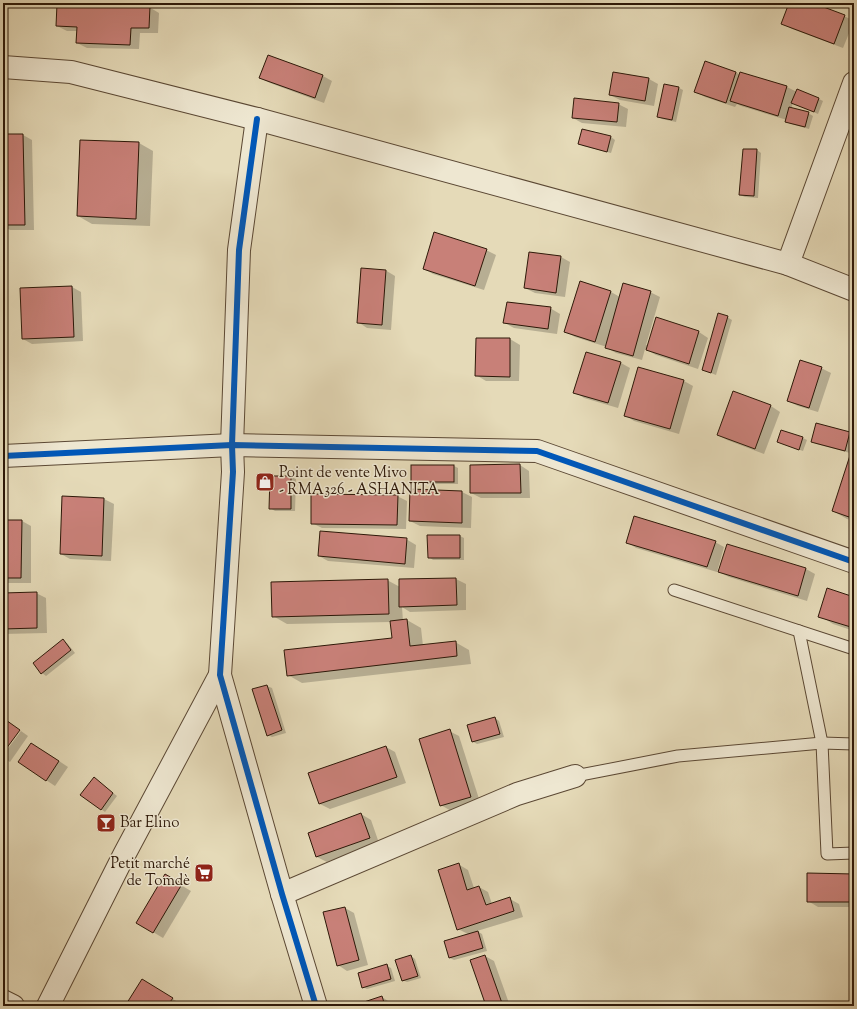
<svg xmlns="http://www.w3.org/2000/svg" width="857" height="1009" viewBox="0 0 857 1009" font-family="'Sorts Mill Goudy',serif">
<rect width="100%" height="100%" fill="#e5dab8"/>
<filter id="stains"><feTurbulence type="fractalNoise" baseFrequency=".005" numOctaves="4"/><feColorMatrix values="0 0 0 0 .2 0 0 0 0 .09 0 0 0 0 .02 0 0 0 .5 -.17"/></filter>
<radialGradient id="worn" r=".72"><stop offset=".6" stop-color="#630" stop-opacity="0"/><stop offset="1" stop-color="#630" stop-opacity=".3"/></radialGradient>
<g fill="#0003">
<polygon points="790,3 810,3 844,16 854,21 843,48 792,29 782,23"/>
<polygon points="149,7 159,13 158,33 140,33 139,49 87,48 77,43 78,31 67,31 57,26"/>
<polygon points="268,56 323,76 332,81 324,103 270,83 260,78"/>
<polygon points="706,63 736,72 740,75 740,73 787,87 797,92 819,99 823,101 818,114 793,103 791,109 808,113 813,116 809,129 791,124 786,122 787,120 741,106 737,104 735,107 705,97 696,92"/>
<polygon points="649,79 658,84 654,106 620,100 610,95"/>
<polygon points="665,85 679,88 683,90 676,122 662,119 658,116"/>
<polygon points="618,104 628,109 626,127 582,123 573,118"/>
<polygon points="3,135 23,135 32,140 34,230 10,230 3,226"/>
<polygon points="611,137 615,140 611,153 583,146 579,143"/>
<polygon points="81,141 139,143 153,151 150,226 92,224 78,216"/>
<polygon points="757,150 761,153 758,198 745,197 740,195"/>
<polygon points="486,250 496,255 484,290 433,274 424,269"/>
<polygon points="561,257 570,262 565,297 535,293 525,288"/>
<polygon points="385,270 395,276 391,330 367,328 358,322"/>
<polygon points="72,287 81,292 83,341 32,344 23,339"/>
<polygon points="611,292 620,297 650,292 660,297 646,345 648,345 657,319 699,332 708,338 698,369 656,355 645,349 642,360 616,353 607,348 607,347 575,337 566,332"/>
<polygon points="550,308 560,314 557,334 514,328 505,323"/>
<polygon points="727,317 732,320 716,375 703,370"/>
<polygon points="477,339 510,339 520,345 519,381 486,381 476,375"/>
<polygon points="587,353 621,363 630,368 618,408 584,398 575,392"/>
<polygon points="821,368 831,373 818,412 798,406 788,401"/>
<polygon points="684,381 693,386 679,434 634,421 625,415"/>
<polygon points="733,393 771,406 780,412 764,454 727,440 718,435"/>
<polygon points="816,424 850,433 854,436 850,453 816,444 812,442"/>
<polygon points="782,431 803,438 807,440 803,451 782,444"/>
<polygon points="854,446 854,521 847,519 833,511"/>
<polygon points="520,465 529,471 530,498 481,498 471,493 471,466"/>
<polygon points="454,466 458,468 458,484 417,484 412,481"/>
<polygon points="271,477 291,477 296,479 295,511 275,511 270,508"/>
<polygon points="411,490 462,492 472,497 471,528 420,526 410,521"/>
<polygon points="397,496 407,501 406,529 322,528 312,523"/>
<polygon points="63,497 104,499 114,504 111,561 70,559 61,554"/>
<polygon points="3,521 22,521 31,526 31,583 3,583"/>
<polygon points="460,536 464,538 464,560 433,560 429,557"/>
<polygon points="406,539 416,545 414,568 328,561 319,556"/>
<polygon points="627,542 715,542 724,547 717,572 636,548"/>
<polygon points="728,545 806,569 815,574 807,601 729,577 719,572"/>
<polygon points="456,579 466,584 466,610 410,612 402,607 403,621 407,620 421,628 423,646 455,642 469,650 471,664 302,683 288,675 393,639 391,622 287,624 273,616 387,580 400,587 400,580"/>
<polygon points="36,593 46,598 47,633 3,634 3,594"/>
<polygon points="854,598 854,631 833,624 820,616"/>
<polygon points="63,641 67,643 75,653 46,676 42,673"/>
<polygon points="267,686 272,688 286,733 272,737 268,735"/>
<polygon points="495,718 499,721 504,737 477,744 472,741"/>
<polygon points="21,731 28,736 10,762 3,758 3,755"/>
<polygon points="449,731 459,736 480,802 451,811 441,805"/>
<polygon points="386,747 395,752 406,783 330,809 320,804 310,773"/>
<polygon points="41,749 68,767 55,786 46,780"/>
<polygon points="98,781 117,796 105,812 101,809"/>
<polygon points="361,814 371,820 379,843 327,862 317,857 309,833"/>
<polygon points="458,864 468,870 474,888 479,887 488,892 492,904 510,899 519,904 523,917 477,931 482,934 487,951 454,960 450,958 468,934 458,929"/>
<polygon points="854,875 854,907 818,907 808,901"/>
<polygon points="165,876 191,891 163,938 138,923"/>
<polygon points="345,908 354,913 368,965 347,971 338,965"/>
<polygon points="411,956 415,959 421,978 407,982 402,980"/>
<polygon points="485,956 494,961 510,1006 487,1006"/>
<polygon points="387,966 391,968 395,981 367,989 363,987"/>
<polygon points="152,986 181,1004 180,1006 126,1006"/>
<polygon points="382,997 391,1003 392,1006 366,1006"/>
</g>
<g fill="#c88078" stroke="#2d1808">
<polygon points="789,3 813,3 845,15 834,44 781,24"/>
<polygon points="57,4 150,6 149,28 131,28 130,45 76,43 77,27 56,26"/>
<polygon points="268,55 323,75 315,98 259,78"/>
<polygon points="705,61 736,72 726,103 694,92"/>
<polygon points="613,72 649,78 645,101 609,95"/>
<polygon points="740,72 787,86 778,116 730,101"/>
<polygon points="664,84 679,87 672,120 657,117"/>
<polygon points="797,89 819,98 814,112 791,103"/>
<polygon points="574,98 619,103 617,122 572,118"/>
<polygon points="789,107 809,112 805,127 785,122"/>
<polygon points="582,129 611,136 607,152 578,144"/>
<polygon points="3,134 23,134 25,225 3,225"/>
<polygon points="80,140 139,142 136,219 77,216"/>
<polygon points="743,149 757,149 754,196 739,195"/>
<polygon points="434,232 487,249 475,286 423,269"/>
<polygon points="529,252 561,256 556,293 524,288"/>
<polygon points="361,268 386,270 382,325 357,323"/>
<polygon points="580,281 611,291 595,342 564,332"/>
<polygon points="623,283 651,291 633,356 605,348"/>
<polygon points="72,286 74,337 22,339 20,288"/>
<polygon points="507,302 551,307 548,329 503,323"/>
<polygon points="718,313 728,316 711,373 702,370"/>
<polygon points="656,317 699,331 689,364 646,350"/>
<polygon points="476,338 510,338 510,377 475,376"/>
<polygon points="586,352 621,362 608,403 573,393"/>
<polygon points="800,360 822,367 809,408 787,401"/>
<polygon points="638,367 684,380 670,429 624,416"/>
<polygon points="733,391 771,405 755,449 717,435"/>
<polygon points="816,423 850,432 845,451 811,442"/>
<polygon points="781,430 803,437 799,450 777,442"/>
<polygon points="854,443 854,503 849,517 832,511"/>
<polygon points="520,464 521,493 470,493 470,465"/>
<rect x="411" y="465" width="43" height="17"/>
<polygon points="270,476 291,476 291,509 269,509"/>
<polygon points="410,489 462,491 462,523 409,521"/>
<polygon points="311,494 398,495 397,525 311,524"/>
<polygon points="62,496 104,498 102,556 60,554"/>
<polygon points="634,516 716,541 707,567 626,543"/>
<polygon points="3,520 22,520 21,578 3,578"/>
<polygon points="320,531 407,538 405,564 318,556"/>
<polygon points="427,535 460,535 460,558 428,558"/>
<polygon points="727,544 806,568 798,596 718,572"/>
<polygon points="456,578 457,605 399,607 399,579"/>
<polygon points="388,579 389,614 272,617 271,582"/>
<polygon points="827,588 854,597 854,628 818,617"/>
<polygon points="37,592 37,628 3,629 3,593"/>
<polygon points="407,619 410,646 456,641 457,656 287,676 284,650 392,638 390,621"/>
<polygon points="63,639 71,650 41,674 33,663"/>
<polygon points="267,685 282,730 267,736 252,689"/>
<polygon points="495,717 500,734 472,742 467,725"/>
<polygon points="3,718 20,730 3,753"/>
<polygon points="450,729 471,797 440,806 419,739"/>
<polygon points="31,743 59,761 46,781 18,762"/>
<polygon points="386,746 397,777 319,804 308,773"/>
<polygon points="94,777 113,793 101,810 80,795"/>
<polygon points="361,813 370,838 316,857 308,833"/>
<polygon points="459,863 467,890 479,886 486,905 510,897 514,911 457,930 438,870"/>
<polygon points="807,873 854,874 854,902 807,902"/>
<polygon points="165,874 182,884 153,933 136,923"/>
<polygon points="345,907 359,960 337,966 323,912"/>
<polygon points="478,931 483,948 449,958 444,941"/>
<polygon points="411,955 418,976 402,981 395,960"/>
<polygon points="485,955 503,1006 486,1006 470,960"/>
<polygon points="387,964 391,979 362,988 358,973"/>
<polygon points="142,979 173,998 167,1006 125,1006"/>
<polygon points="382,996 385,1006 365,1006 364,1002"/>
</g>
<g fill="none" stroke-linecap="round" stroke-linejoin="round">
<defs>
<g id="lane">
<polyline points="674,590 854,649"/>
<polyline points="799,631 822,743 827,854 854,853"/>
<polyline points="575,776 678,756 822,743 854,744"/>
</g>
<g id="street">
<polyline points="3,67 71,72 257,119 788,264"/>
<polyline points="854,83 788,264 854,290"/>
<polyline points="257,119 239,250 232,445 233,472 220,675 282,894 316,1006"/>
<polyline points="3,456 232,445 537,451 854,562"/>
<polyline points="282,894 517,794 575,776"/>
<polyline points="3,1001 13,1006"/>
<polyline points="48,1006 124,855 220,675"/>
</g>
</defs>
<use href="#lane" stroke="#5b4834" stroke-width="13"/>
<use href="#street" stroke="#5b4834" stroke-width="24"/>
<use href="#lane" stroke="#eee7d1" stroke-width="11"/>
<use href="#street" stroke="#eee7d1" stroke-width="22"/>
<defs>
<g id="cycleway">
<polyline points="257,119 239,250 232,445 233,472 220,675 282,894 316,1006"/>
<polyline points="3,456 232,445 537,451 854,562"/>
</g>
</defs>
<use href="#cycleway" stroke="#eee7d1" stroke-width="8"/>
<use href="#cycleway" stroke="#0057b8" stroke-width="6"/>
</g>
<defs>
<symbol id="shop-square" viewBox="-11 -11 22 22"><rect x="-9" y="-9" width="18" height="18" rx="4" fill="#8f2418" stroke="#eee7d1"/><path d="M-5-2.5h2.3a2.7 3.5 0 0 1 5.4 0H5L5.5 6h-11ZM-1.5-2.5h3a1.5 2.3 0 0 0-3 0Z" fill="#fff"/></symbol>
<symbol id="bar-square" viewBox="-11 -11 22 22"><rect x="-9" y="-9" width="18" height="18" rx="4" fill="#8f2418" stroke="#eee7d1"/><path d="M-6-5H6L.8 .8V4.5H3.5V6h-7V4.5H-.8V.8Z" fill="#fff"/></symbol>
<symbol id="supermarket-square" viewBox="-11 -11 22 22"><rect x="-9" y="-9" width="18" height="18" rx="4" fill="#8f2418" stroke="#eee7d1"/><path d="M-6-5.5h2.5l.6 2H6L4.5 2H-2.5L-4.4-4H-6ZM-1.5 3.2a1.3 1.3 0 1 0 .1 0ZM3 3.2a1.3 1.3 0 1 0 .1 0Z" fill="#fff"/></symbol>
</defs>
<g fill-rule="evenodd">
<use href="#shop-square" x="254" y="471" width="22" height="22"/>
<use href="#bar-square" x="95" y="812" width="22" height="22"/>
<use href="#supermarket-square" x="193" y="862" width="22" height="22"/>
</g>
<g text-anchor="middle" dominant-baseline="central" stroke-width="3" stroke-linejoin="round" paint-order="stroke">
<g font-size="15" fill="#2d1808" stroke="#eee7d1" text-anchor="start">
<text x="279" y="473">Point de vente Mivo<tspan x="279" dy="17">- RMA326 - ASHANITA</tspan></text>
<text x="120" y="823">Bar Elino</text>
<text x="190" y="864" text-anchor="end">Petit marché<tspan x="190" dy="17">de Tomdè</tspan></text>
</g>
</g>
<rect width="857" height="1009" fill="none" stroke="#e5dab8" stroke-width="16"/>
<rect x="4" y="4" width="849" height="1001" fill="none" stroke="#2d1808" stroke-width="2"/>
<rect x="8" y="8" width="841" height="993" fill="none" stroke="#2d1808"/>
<rect width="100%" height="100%" filter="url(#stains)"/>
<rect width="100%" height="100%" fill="url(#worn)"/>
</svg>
